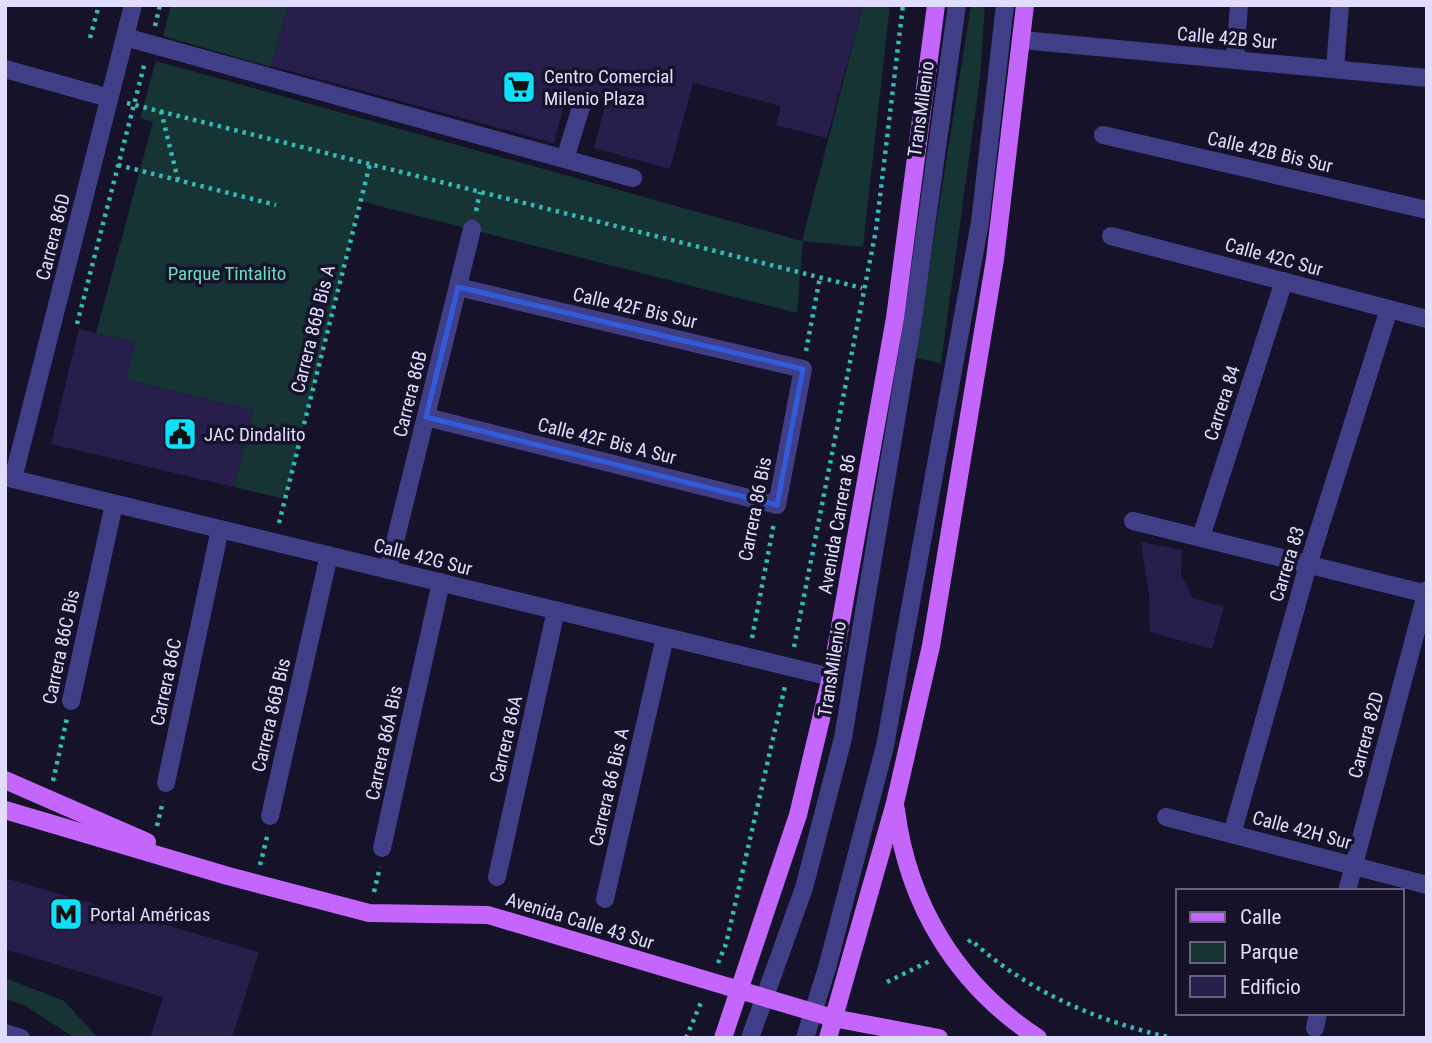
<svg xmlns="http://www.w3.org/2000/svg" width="1432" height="1043" viewBox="0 0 1432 1043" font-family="'Roboto Condensed',sans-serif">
<rect width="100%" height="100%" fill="#16122a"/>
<g fill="#153433">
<polygon points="171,5 288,5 271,67 163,36"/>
<polygon points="863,5 890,5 863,247 803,241 797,313 360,201 285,499 234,487 253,410 126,380 135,342 96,333 153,122 140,118 156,61 802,241"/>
<polygon points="971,5 985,5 980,78 941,363 915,358"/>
<polygon points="5,978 64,1001 98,1038 75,1038 24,1005 5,999"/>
</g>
<g fill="#271e4b">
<polygon points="288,5 863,5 827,138 776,125 781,106 693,83 670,169 594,148 606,102 568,91 554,143 271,66"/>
<polygon points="79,329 135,342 126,380 253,410 234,487 51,444"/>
<polygon points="1141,542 1182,550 1181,574 1193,598 1224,607 1212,649 1150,632 1149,595"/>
<polygon points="5,878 259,952 232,1038 150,1038 163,997 5,949"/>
</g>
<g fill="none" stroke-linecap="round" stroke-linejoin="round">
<g stroke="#34bab3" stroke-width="4.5" stroke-dasharray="3.5 5" stroke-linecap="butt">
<polyline points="155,26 160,5"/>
<polyline points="90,38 99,5"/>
<polyline points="127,103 862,288"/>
<polyline points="161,111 178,180"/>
<polyline points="118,165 276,205"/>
<polyline points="476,211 480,192"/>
<polyline points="77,324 145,62"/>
<polyline points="806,351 820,277"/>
<polyline points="279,523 370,164"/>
<polyline points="752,638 774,523"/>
<polyline points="794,647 876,230 903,5"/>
<polyline points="53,781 67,718"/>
<polyline points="157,826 163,801"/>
<polyline points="260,865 268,833"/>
<polyline points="374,892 380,867"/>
<path d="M 968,942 L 971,940 C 1028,992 1097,1021 1172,1038"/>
<polyline points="718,963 726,944 785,686"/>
<polyline points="887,982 932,960"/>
<polyline points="686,1038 702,1000"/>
</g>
<g stroke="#413e88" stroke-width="18">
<polyline points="125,37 633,178"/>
<polyline points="1022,40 1427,78"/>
<polyline points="1235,60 1239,5"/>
<polyline points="5,69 109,98"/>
<polyline points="1335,69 1340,5"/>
<polyline points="1103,135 1427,210"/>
<polyline points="565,159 581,107"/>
<polyline points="1111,236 1427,319"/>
<polyline points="426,417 777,505 803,369 458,287"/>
<polyline points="5,477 831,677"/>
<polyline points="13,479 133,5"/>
<polyline points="1133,521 1427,594"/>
<polyline points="1201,537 1284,281"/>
<polyline points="388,570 472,229"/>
<polyline points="71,701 114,504"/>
<polyline points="166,783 220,529"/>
<polyline points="270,816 329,555"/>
<polyline points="1166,817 1427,885"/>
<polyline points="1232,834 1308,565 1389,309"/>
<polyline points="382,848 441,582"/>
<polyline points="497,877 556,610"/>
<polyline points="1347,891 1427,590"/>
<polyline points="605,899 665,637"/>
<polyline points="1315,1028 1318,1013"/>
<polyline points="5,1033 21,1038"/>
<polyline points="750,1038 804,888 843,738 913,319 957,5"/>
<polyline points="805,1038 827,968 885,746 980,222 1005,5"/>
</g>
<g stroke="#c466fb" stroke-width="18">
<polyline points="5,780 147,842"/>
<polyline points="5,810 228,876 369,913 488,915 833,1018 939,1038"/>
<path d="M 896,810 C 908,905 957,985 1038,1038"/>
<polyline points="723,1038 798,815 831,677 895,318 936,5"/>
<polyline points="828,1038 895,803 931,646 995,259 1025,5"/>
</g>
</g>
<path fill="none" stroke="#305cdc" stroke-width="5" stroke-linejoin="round" d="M 458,287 L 803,369 L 777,505 L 426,417 Z"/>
<defs>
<symbol id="supermarket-square" viewBox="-11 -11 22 22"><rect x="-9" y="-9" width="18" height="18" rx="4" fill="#0de0f9" stroke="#16122a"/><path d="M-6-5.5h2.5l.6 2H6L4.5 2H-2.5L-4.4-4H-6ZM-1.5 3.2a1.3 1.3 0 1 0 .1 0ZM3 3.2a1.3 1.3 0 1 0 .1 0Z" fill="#111"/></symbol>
<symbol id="civic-square" viewBox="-11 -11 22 22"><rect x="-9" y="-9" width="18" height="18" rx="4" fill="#0de0f9" stroke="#16122a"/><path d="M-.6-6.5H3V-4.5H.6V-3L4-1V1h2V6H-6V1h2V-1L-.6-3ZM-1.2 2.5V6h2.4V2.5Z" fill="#111"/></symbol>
<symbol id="metro-square" viewBox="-11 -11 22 22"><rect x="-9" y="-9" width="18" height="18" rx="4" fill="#0de0f9" stroke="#16122a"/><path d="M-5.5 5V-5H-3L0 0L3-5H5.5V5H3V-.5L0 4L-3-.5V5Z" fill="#111"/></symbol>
</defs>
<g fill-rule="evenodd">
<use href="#supermarket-square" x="500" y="68" width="38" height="38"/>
<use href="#civic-square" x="161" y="415" width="38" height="38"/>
<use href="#metro-square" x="47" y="895" width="38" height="38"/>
</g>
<g text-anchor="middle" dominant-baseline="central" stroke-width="7" stroke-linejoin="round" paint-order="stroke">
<g font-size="19" fill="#e0dcfe" stroke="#16122a">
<text transform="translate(1227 38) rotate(5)">Calle 42B Sur</text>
<text transform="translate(921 109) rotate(-82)">TransMilenio</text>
<text transform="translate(1270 152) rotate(13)">Calle 42B Bis Sur</text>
<text transform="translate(53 237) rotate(-76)">Carrera 86D</text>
<text transform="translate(1274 257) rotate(15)">Calle 42C Sur</text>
<text transform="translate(635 308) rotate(13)">Calle 42F Bis Sur</text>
<text transform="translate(313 329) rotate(-76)">Carrera 86B Bis A</text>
<text transform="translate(410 394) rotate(-76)">Carrera 86B</text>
<text transform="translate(1222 403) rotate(-72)">Carrera 84</text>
<text transform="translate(607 441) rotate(14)">Calle 42F Bis A Sur</text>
<text transform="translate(755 509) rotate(-79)">Carrera 86 Bis</text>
<text transform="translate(837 524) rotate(-80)">Avenida Carrera 86</text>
<text transform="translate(423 557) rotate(14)">Calle 42G Sur</text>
<text transform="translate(1287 564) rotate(-73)">Carrera 83</text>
<text transform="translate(61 647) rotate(-78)">Carrera 86C Bis</text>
<text transform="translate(832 669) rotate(-81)">TransMilenio</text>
<text transform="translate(166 682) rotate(-78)">Carrera 86C</text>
<text transform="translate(271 715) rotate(-77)">Carrera 86B Bis</text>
<text transform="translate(1366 735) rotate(-75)">Carrera 82D</text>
<text transform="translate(506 739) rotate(-77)">Carrera 86A</text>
<text transform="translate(384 743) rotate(-78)">Carrera 86A Bis</text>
<text transform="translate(609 787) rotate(-77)">Carrera 86 Bis A</text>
<text transform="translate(1302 830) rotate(15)">Calle 42H Sur</text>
<text transform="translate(580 921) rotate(17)">Avenida Calle 43 Sur</text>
</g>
<g font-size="19" fill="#e0dcfe" stroke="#16122a" text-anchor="start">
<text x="544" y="76">Centro Comercial<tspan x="544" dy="22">Milenio Plaza</tspan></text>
<text x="204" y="434">JAC Dindalito</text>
<text x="90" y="914">Portal Américas</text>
</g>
<g font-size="19" fill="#68dec1" stroke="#16122a">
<text x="227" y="273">Parque Tintalito</text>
</g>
</g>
<rect width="1432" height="1043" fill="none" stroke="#e0dcfe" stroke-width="14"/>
<rect x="1176" y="889" width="228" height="126" fill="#16122a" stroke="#67637f" stroke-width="2"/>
<rect x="1190" y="912" width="35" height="10" fill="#c466fb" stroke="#67637f" stroke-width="2"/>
<text x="1240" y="924" font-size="21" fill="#e0dcfe">Calle</text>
<rect x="1190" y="942" width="35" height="21" fill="#153433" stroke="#67637f" stroke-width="2"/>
<text x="1240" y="959" font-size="21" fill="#e0dcfe">Parque</text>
<rect x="1190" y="976" width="35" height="21" fill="#271e4b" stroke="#67637f" stroke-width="2"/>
<text x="1240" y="994" font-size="21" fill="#e0dcfe">Edificio</text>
</svg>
